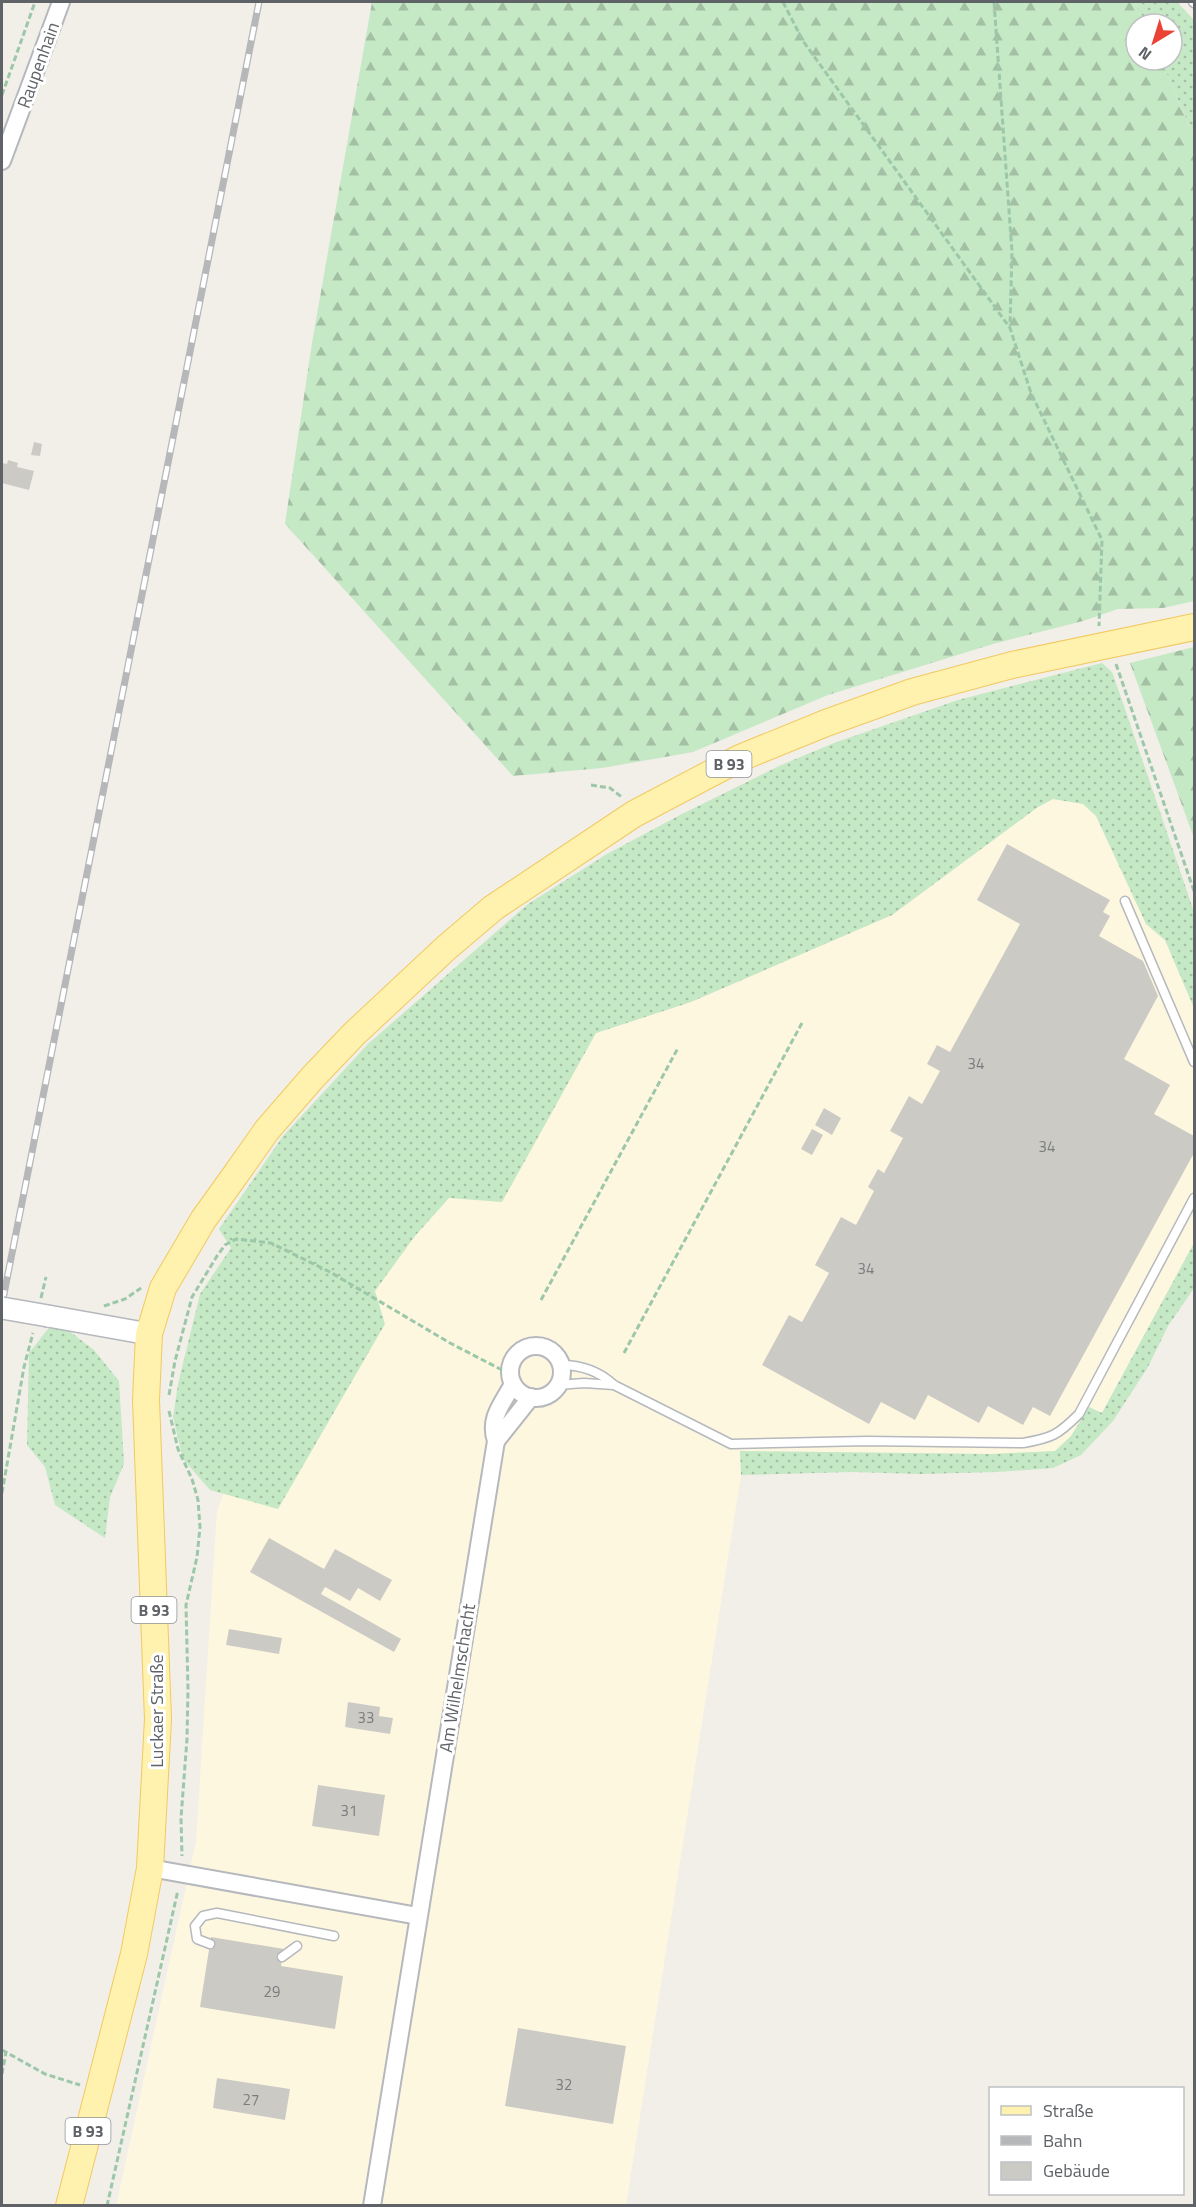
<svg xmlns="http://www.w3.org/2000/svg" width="1196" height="2207" viewBox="0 0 1196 2207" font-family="'Titillium Web',sans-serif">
<defs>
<pattern id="grass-dots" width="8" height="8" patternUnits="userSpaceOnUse" patternTransform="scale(1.5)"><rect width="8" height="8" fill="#c5e8c5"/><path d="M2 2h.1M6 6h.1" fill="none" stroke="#a3c0a4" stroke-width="1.8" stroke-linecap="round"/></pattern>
<pattern id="forest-firs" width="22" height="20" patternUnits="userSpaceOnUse" patternTransform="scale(1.5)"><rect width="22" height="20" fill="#c5e8c5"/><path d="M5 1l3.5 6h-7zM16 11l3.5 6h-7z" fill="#a3c0a4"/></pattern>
</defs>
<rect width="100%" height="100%" fill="#f1efe8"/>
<polygon fill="#fef7e0" points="1053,799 1083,804 1096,816 1146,924 1165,940 1194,1008 1194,1243 1101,1414 1089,1407 1071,1436 1055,1452 990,1454 740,1451 741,1475 626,2205 116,2206 196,1841 217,1511 284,1324 596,1033 691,1002 892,915 1038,807"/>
<g fill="url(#grass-dots)">
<polygon points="1135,2 1177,2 1194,20 1194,137 1161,60 1172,60 1172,24 1144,24"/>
<polygon points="1102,663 1112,672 1123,703 1194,912 1194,1008 1165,940 1146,924 1096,816 1083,804 1053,799 1038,807 892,915 691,1002 596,1033 502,1202 449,1198 415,1236 375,1291 385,1324 278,1509 210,1490 183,1459 173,1417 178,1384 200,1294 231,1248 219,1229 283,1136 368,1044 528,904 607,854 680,815 779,766 834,743 958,700"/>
<polygon points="1194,1243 1194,1288 1168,1326 1148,1367 1113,1421 1081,1455 1053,1468 997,1472 921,1474 852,1472 741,1475 740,1451 990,1454 1055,1451 1071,1436 1089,1407 1102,1413"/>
<polygon points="51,1325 69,1331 94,1350 119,1381 124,1464 110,1497 105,1538 55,1505 45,1467 27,1445 29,1353"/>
</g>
<g fill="url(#forest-firs)">
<polygon points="372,2 1135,2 1144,24 1136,24 1136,60 1161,60 1194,137 1194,601 1163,608 1118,609 1083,621 993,644 828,695 693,752 602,768 513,776 285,524 312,343"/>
<polygon points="1194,647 1194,838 1130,663"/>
</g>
<g fill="#cccac5">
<polygon points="34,442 42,444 40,456 31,455"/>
<polygon points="8,460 18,463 17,467 34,471 29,490 2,483 2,463 7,464"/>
<polygon points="1007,844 1110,900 1103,912 1110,916 1099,936 1143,961 1158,996 1124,1059 1170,1085 1154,1114 1194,1136 1194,1153 1050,1416 1033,1407 1023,1425 988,1406 979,1423 928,1395 915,1420 881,1402 869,1424 762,1365 789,1315 802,1322 829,1273 815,1265 841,1217 856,1225 874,1191 868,1187 878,1169 884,1173 903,1138 890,1131 909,1096 922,1104 940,1071 927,1064 937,1045 950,1052 1020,924 977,900"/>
<polygon points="824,1108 841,1118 832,1135 815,1125"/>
<polygon points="812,1129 823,1135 812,1155 801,1149"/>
<polygon points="269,1538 324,1569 335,1549 392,1580 380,1601 358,1588 350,1601 325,1587 321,1594 401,1639 394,1652 250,1572"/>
<polygon points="229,1629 282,1638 279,1654 226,1645"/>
<polygon points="348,1702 380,1707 379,1716 393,1718 390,1734 345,1727"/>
<polygon points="318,1785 385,1795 379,1836 312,1826"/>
<polygon points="211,1937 284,1949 281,1966 343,1976 335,2029 200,2007"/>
<polygon points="518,2028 626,2046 613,2124 505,2106"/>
<polygon points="217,2078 290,2089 285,2120 213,2108"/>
</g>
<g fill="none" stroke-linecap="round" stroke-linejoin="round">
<defs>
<g id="service">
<polyline points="1193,2 1194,3"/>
<polyline points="1125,901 1194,1062"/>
<path d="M 561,1365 C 582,1365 599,1371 614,1385 L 731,1444 L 867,1441 L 1023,1443 C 1052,1438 1058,1435 1079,1414 L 1194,1198"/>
<polyline points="558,1385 584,1383 614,1385"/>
<polyline points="210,1944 197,1939 195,1926 203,1916 217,1913 334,1936"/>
<polyline points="282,1957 297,1946"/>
</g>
<g id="minor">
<polyline points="2,161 61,2"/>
<circle cx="536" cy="1372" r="26"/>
<polyline points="496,1441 531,1397"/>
<polyline points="150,1868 418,1916"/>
<path d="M 372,2206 L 496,1441 C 488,1418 503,1403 513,1384"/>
</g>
<polyline id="tertiary" points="48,1316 149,1334"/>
<polyline id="primary" points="69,2206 134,1954 150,1868 158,1719 146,1400 149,1334 163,1288 203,1220 236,1174 267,1130 313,1077 354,1034 446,948 493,908 634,814 740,758 826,723 912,692 1012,665 1194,627"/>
</defs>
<use href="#service" stroke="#b5b8bc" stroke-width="11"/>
<use href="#minor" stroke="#b5b8bc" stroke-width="20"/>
<use href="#tertiary" stroke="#b5b8bc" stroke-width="24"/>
<use href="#primary" stroke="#f2c960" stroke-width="28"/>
<g stroke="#9cc7a9" stroke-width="3" stroke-dasharray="6 3" stroke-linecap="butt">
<polyline points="783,2 803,41 1010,328 1031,393 1102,540 1099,626"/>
<polyline points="994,2 1012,252 1010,326"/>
<polyline points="2,95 35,2"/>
<polyline points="1116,664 1194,891"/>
<polyline points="591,785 610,788 623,798"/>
<polyline points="41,1298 46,1277"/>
<polyline points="541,1300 678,1048"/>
<polyline points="104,1306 125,1299 141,1288"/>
<polyline points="624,1353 803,1021"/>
<polyline points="169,1395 175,1361 192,1297 217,1256 225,1245 236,1239 271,1243 330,1272 450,1343 504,1371"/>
<polyline points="169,1411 178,1449 192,1479 198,1500 200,1527 197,1557 186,1605 188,1690 187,1739 181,1818 182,1856"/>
<polyline points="2,1493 24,1367 33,1333"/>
<polyline points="2,2050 45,2074 80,2085"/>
<polyline points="2,2074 6,2052"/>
<polyline points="107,2206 178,1890"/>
</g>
<use href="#service" stroke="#fff" stroke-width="8"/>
<use href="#minor" stroke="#fff" stroke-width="16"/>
<use href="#tertiary" stroke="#fff" stroke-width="21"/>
<use href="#primary" stroke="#fff2af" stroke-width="26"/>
<defs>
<polyline id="rail" points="2,1304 259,2"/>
</defs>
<use href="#rail" stroke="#b6b7b8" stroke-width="7"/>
<use href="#rail" stroke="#fff" stroke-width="4.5" stroke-dasharray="14" stroke-linecap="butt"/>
<defs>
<polyline id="tertiary-bridge" points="2,1308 48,1316"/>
</defs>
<use href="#tertiary-bridge" stroke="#b5b8bc" stroke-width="24" stroke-linecap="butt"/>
<use href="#tertiary-bridge" stroke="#fff" stroke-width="21"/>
</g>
<g text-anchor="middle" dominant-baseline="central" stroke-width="6" stroke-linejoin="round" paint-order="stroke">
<g font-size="15" fill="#7a7d7f">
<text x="976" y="1063">34</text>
<text x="1047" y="1146">34</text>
<text x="866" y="1268">34</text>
<text x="366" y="1717">33</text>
<text x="349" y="1810">31</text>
<text x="272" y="1991">29</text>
<text x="564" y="2084">32</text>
<text x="251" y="2099">27</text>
</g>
<g fill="#fff" stroke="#8f9295" stroke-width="1.5">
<rect x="706.5" y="751" width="45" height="26" rx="4.5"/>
<rect x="131.5" y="1597" width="45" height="26" rx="4.5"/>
<rect x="65.5" y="2118" width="45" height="26" rx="4.5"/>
</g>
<g font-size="16" font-weight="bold" fill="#5f6368">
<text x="729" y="764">B 93</text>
<text x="154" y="1610">B 93</text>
<text x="88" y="2131">B 93</text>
</g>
<g font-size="18" fill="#5f6368" stroke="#fff">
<text transform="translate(38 65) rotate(-70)">Raupenhain</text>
<text transform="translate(457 1678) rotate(-81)">Am Wilhelmschacht</text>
<text transform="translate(156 1711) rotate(-90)">Luckaer Straße</text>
</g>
</g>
<rect width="1196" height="2207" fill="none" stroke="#5f6368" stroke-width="6"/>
<rect x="989" y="2087" width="195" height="108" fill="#ffffff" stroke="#bfc1c3" stroke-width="1.5"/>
<rect x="1001" y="2106" width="30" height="9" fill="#fff2af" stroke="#bfc1c3" stroke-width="1.5"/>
<text x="1043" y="2117" font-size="18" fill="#5f6368">Straße</text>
<rect x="1001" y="2136" width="30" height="9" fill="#b6b7b8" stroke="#bfc1c3" stroke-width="1.5"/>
<text x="1043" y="2147" font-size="18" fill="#5f6368">Bahn</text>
<rect x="1001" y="2162" width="30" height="18" fill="#cccac5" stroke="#bfc1c3" stroke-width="1.5"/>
<text x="1043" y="2177" font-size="18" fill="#5f6368">Gebäude</text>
<g transform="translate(1154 42) rotate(218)"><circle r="28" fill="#ffffff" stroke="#bfc1c3" stroke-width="1.5"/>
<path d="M0-4.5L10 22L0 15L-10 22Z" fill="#ea4335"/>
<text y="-9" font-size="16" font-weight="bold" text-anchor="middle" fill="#5f6368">N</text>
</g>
</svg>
